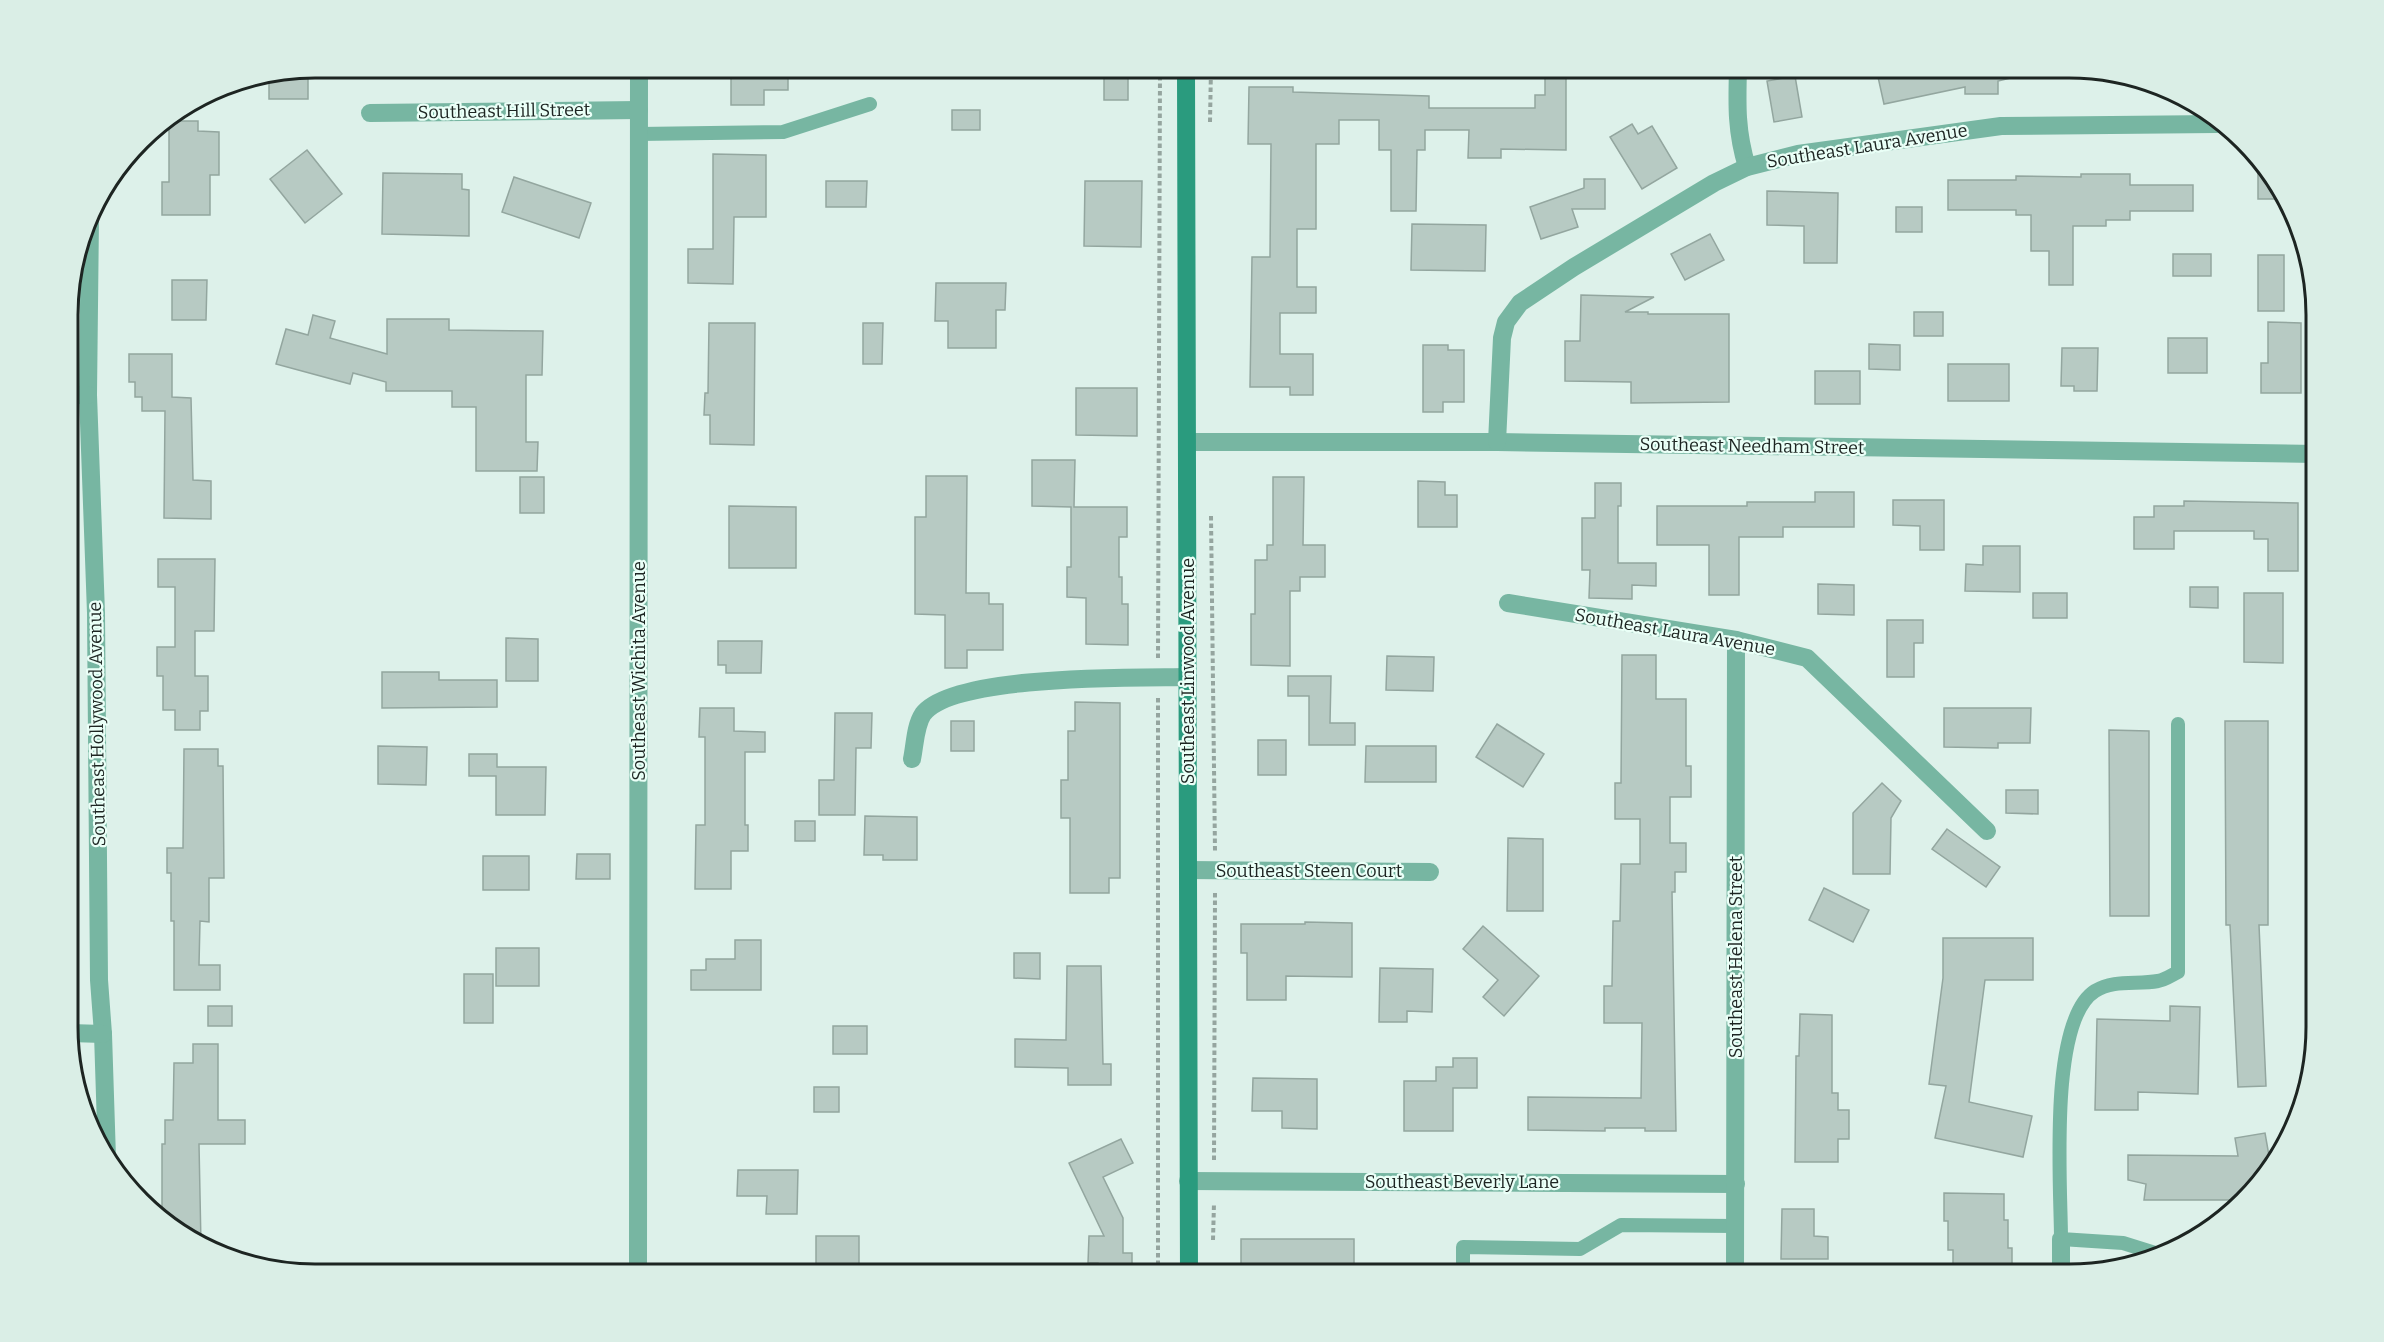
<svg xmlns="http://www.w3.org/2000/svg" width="2384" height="1342" viewBox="0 0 2384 1342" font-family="Bitter,serif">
<rect width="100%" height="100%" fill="#ddf1ea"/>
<g fill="#b7cac3" stroke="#93a69f" stroke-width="1.5">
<polygon points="731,68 788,68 788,90 764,90 764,105 731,105"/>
<rect x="1104" y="68" width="24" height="32"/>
<polygon points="1876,68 2014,68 2015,77 1998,81 1998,94 1965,94 1965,87 1884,104"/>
<polygon points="308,69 308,99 269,99 269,77"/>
<polygon points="1795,76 1802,117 1774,122 1767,81"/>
<polygon points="1545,77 1566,77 1566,150 1501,149 1501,158 1468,158 1469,130 1425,130 1425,150 1417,150 1416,211 1391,211 1391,150 1379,150 1379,120 1339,120 1339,144 1316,144 1316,229 1297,229 1297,287 1316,287 1316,313 1280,313 1280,354 1313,354 1313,395 1290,395 1290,387 1250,387 1252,257 1270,257 1271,144 1248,144 1249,87 1293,87 1293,92 1429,96 1429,108 1535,108 1535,95 1545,95"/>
<rect x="952" y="110" width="28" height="20"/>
<polygon points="169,121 198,121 198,131 219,132 219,175 210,175 210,215 162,215 162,182 169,182"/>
<polygon points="1632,124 1638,134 1652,126 1677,168 1642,189 1610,137"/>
<polygon points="307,150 342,194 305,223 270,179"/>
<polygon points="713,154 766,155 766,217 734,217 733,284 688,283 688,249 713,249"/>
<polygon points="2258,162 2275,178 2285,199 2258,199"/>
<polygon points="383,173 462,174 462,189 469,190 469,236 382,234"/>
<polygon points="2081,174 2130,174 2130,185 2193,185 2193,211 2130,211 2130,220 2106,220 2106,226 2073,226 2073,285 2049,285 2049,251 2031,251 2031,215 2016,215 2016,210 1948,210 1948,180 2016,180 2016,176 2081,177"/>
<polygon points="514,177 591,203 579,238 502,212"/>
<polygon points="1584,179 1605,179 1605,209 1572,209 1578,227 1541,239 1530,207 1584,188"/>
<polygon points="826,181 867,181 866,207 826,207"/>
<polygon points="1085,181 1142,181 1141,247 1084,246"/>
<polygon points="1767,191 1838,193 1837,263 1804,263 1804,226 1767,225"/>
<rect x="1896" y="207" width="26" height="25"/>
<polygon points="1412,224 1486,225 1485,271 1411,270"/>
<polygon points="1710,234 1724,260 1685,280 1671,254"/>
<rect x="2173" y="254" width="38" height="22"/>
<rect x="2258" y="255" width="26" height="56"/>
<polygon points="172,280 207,280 206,320 172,320"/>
<polygon points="936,283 1006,283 1005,310 996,310 996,348 948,348 948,321 935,321"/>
<polygon points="1581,295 1654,297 1625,312 1648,312 1648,314 1729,314 1729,402 1631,403 1631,382 1565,381 1565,341 1580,341"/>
<rect x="1914" y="312" width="29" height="24"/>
<polygon points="313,315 335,321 330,338 387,354 387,319 449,319 449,330 543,331 542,375 526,375 526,442 538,442 537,471 476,471 476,407 452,407 452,391 386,391 386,382 353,373 350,384 276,364 286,329 308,335"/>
<polygon points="2268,322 2301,323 2301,393 2261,393 2261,363 2268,363"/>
<polygon points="709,323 755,323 754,445 710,444 710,415 704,415 705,393 708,393"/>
<polygon points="863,323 883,323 882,364 863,364"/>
<rect x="2168" y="338" width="39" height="35"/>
<polygon points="1869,344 1900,345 1900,370 1869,369"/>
<polygon points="1423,345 1448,345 1448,350 1464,350 1464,402 1443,402 1443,412 1423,412"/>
<polygon points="2062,348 2098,348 2097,391 2074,391 2074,386 2061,386"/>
<polygon points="129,354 172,354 172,397 191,398 193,480 211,481 211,519 164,518 165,411 142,411 142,397 135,397 135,382 129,382"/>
<rect x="1948" y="364" width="61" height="37"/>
<rect x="1815" y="371" width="45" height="33"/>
<polygon points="1076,388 1137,388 1137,436 1076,435"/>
<polygon points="1032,460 1075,460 1074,507 1127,507 1127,537 1119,537 1119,577 1122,577 1122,604 1128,604 1128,645 1086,644 1086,598 1067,597 1067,567 1071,567 1071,507 1032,506"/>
<polygon points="926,476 967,476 966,593 989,593 989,604 1003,604 1003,650 967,650 967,668 945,668 945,615 915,614 915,517 926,517"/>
<rect x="520" y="477" width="24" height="36"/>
<polygon points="1273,477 1304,477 1303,545 1325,545 1325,577 1300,577 1300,591 1290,591 1290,666 1251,665 1251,614 1255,614 1255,560 1267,560 1267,545 1273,545"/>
<polygon points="1418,481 1445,482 1445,495 1457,495 1457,527 1418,527"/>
<polygon points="1595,483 1621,483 1621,506 1618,506 1618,563 1656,563 1656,586 1632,585 1632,599 1589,598 1590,570 1582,570 1582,518 1595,518"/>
<polygon points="1815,492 1854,492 1854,527 1783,527 1783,537 1739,537 1739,595 1709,595 1709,545 1657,545 1657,506 1747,506 1747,502 1815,502"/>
<polygon points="1893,500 1944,500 1944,550 1920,550 1920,526 1893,525"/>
<polygon points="2184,501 2298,503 2298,571 2268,571 2268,539 2254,539 2254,531 2174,531 2174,549 2134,549 2134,517 2154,517 2154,506 2184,506"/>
<polygon points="729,506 796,507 796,568 729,568"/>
<polygon points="1983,546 2020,546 2020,592 1965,591 1966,564 1983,565"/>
<polygon points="158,559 215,559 214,631 195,631 195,676 208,676 208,711 200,711 200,730 175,730 175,710 163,710 163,676 157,676 157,647 175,647 175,587 158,587"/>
<polygon points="1818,584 1854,585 1854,615 1818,614"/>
<polygon points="2190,587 2218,587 2218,608 2190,607"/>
<rect x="2033" y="593" width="34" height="25"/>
<polygon points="2244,593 2283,593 2283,663 2244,662"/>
<polygon points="1887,620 1923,620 1923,643 1914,643 1914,677 1887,677"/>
<polygon points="506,638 538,639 538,681 506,681"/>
<polygon points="718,641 762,641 761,673 726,673 726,665 718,665"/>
<polygon points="1622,655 1656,655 1656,699 1686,699 1686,766 1691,766 1691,797 1670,797 1670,843 1686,843 1686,872 1675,872 1675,892 1672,892 1676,1131 1645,1131 1645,1128 1605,1128 1605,1131 1528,1130 1528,1097 1641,1098 1642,1023 1604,1023 1604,986 1612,986 1613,921 1620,921 1621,864 1640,864 1640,819 1615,819 1615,783 1621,783"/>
<polygon points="1387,656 1434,657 1433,691 1386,690"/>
<polygon points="382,672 439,672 439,680 497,680 497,707 382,708"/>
<polygon points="1288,676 1331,676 1330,723 1355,723 1355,745 1309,745 1309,696 1288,696"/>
<polygon points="1075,702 1120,703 1120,878 1109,878 1109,893 1070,893 1070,818 1061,818 1061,780 1068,780 1068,731 1075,731"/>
<polygon points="700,708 734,708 734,731 765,732 765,752 745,752 745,825 748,825 748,851 731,851 731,889 695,889 696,825 705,825 705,737 699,737"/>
<polygon points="1944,708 2031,708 2030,743 1998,743 1998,748 1944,747"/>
<polygon points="835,713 872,713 871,748 856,748 855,815 819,815 819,780 834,780"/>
<rect x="951" y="721" width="23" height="30"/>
<polygon points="2225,721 2268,721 2268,925 2259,925 2266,1086 2238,1087 2230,925 2226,925"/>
<polygon points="1497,724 1544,754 1523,787 1476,757"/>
<polygon points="2109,730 2149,731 2149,916 2110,916"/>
<rect x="1258" y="740" width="28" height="35"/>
<polygon points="378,746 427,747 426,785 378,784"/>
<polygon points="1366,746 1436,746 1436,782 1365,782"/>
<polygon points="184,749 218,749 218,766 223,766 224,878 209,878 209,922 200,921 199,965 220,965 220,990 174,990 174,921 171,921 171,873 167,873 167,848 183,848"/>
<polygon points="469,754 497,754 497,767 546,767 545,815 496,815 496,776 469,776"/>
<polygon points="1882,783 1901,801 1891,818 1890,874 1853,874 1853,813"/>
<polygon points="2006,790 2038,790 2038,814 2006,813"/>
<polygon points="865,816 917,817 917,860 883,860 883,855 864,855"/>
<rect x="795" y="821" width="20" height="20"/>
<polygon points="1947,829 2000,867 1986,887 1932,849"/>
<polygon points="1508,838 1543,839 1543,911 1507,911"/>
<polygon points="577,854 610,854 610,879 576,879"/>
<rect x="483" y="856" width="46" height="34"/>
<polygon points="1824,888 1869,910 1853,942 1809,920"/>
<polygon points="1305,922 1352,923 1352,977 1286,976 1286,1000 1247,1000 1247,953 1241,953 1241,924 1305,924"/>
<polygon points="1483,926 1539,976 1504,1016 1483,997 1498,980 1463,949"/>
<polygon points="1943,938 2033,938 2033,980 1985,980 1969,1102 2032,1116 2023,1157 1935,1138 1946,1086 1929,1084 1943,978"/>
<polygon points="735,940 761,940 761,990 691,990 691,970 706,970 706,959 735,959"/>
<rect x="496" y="948" width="43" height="38"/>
<polygon points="1014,953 1040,953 1040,979 1014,978"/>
<polygon points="1067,966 1101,966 1103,1064 1111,1064 1111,1085 1068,1085 1068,1068 1015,1067 1015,1039 1066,1040"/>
<polygon points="1380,968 1433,969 1432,1012 1407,1011 1407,1022 1379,1022"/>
<rect x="464" y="974" width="29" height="49"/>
<rect x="208" y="1006" width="24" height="20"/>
<polygon points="2170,1006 2200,1007 2198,1094 2138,1092 2138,1110 2095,1110 2097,1019 2170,1021"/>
<polygon points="1800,1014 1832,1015 1832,1093 1838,1093 1838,1110 1849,1110 1849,1139 1838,1139 1838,1162 1795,1162 1796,1056 1799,1056"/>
<rect x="833" y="1026" width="34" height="28"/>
<polygon points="193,1044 218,1044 218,1120 245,1120 245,1144 199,1144 201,1245 192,1241 162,1214 162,1144 165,1144 165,1120 173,1120 174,1063 193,1063"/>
<polygon points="1453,1058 1477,1058 1477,1088 1453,1088 1453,1131 1404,1131 1404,1081 1436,1081 1436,1067 1453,1067"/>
<polygon points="1253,1078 1317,1079 1317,1129 1282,1128 1282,1111 1252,1111"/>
<rect x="814" y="1087" width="25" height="25"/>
<polygon points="2265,1133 2271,1167 2245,1200 2144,1200 2146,1184 2128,1180 2128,1155 2238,1156 2235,1138"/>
<polygon points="1121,1139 1133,1163 1103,1177 1123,1218 1123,1253 1132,1253 1132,1274 1098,1274 1098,1263 1088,1263 1089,1236 1104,1236 1069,1163"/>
<polygon points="738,1170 798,1170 797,1214 766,1214 767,1196 737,1196"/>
<polygon points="1944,1193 2004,1194 2004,1220 2008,1220 2008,1248 2012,1248 2012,1273 1953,1273 1953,1250 1948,1250 1948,1221 1944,1221"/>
<polygon points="1782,1209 1814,1209 1814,1236 1828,1237 1828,1259 1781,1259"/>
<rect x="816" y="1236" width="43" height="30"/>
<rect x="1241" y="1239" width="113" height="35"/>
</g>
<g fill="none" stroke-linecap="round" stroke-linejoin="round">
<g stroke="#95a59f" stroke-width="4" stroke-dasharray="4.5 3" stroke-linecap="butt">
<polyline points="1210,122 1211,68"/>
<polyline points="1211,516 1215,851"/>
<polyline points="1158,658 1160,68"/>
<polyline points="1158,698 1158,1274"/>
<polyline points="1214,1160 1215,891"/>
<polyline points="1213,1240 1214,1203"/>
</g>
<g stroke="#77b6a2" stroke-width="14">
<polyline points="639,134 783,132 870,104"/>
<path d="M 2155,1253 L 2123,1243 L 2061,1239 C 2061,1187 2048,1021 2095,991 C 2114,979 2137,985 2158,981 C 2165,980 2172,975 2178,972 L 2178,724"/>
<polyline points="1463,1274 1463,1247 1580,1249 1621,1225 1735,1226"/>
</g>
<g stroke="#77b6a2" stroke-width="18">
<path d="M 1738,68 C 1737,104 1736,131 1747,167"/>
<polyline points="370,113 639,110"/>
<polyline points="90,217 88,395 96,613 99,980 103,1034 107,1158"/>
<polyline points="70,395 88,395"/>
<polyline points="1188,442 1497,442 2316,454"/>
<polyline points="1497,442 1502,338 1506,322 1520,303 1574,267 1714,183 1747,167 1798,154 2001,126 2217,124"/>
<polyline points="1508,603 1736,640 1807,658 1987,831"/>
<path d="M 912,759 C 915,745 915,726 923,714 C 953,674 1137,678 1188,677"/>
<polyline points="1188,870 1430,872"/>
<polyline points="70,1033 103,1034"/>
<polyline points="1188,1181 1736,1184"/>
<polyline points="638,1274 639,68"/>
<polyline points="1735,1274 1736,640"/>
<polyline points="2061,1274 2061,1239"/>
</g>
<polyline stroke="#2a9b7e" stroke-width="18" points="1186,68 1189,1274"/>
</g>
<g text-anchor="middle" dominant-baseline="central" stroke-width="4.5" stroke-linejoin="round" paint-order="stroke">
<g font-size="18" fill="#1d2522" stroke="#eafff7">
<text transform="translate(504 111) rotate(-1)">Southeast Hill Street</text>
<text transform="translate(1867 146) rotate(-9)">Southeast Laura Avenue</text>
<text transform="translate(1752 446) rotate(1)">Southeast Needham Street</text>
<text transform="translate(1675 632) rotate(10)">Southeast Laura Avenue</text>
<text transform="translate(639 671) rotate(-90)">Southeast Wichita Avenue</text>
<text transform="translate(1188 671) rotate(-90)">Southeast Linwood Avenue</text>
<text transform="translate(97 724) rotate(-91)">Southeast Hollywood Avenue</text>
<text x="1309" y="871">Southeast Steen Court</text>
<text transform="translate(1736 957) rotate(-90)">Southeast Helena Street</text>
<text x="1462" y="1182">Southeast Beverly Lane</text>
</g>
</g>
<path d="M0 0H2384V1342H0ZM315 78H2069A237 237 0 0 1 2306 315V1027A237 237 0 0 1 2069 1264H315A237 237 0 0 1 78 1027V315A237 237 0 0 1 315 78Z" fill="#daeee6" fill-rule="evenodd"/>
<path fill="none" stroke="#1d2522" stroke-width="3" d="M315 78H2069A237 237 0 0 1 2306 315V1027A237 237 0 0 1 2069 1264H315A237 237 0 0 1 78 1027V315A237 237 0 0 1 315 78Z"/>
</svg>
